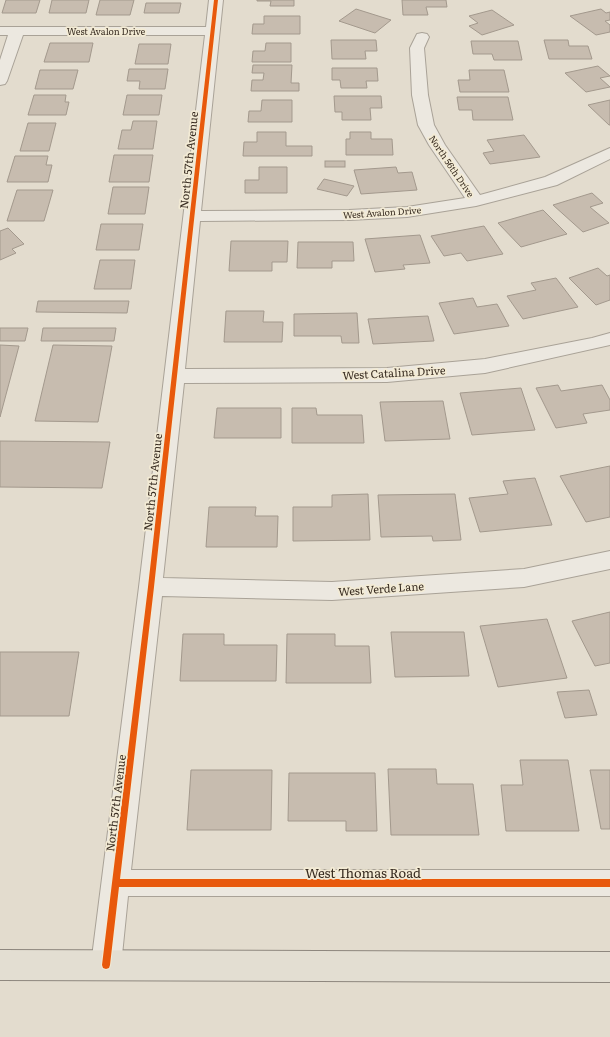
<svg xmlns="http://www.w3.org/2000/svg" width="610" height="1037" viewBox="0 0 610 1037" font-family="Literata,serif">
<rect width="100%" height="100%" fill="#e3dcce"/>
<g fill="#c7bcaf" stroke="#a3998d">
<polygon points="6,0 40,0 36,13 2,13"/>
<polygon points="52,0 89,0 86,13 49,13"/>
<polygon points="100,0 134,0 130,15 96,15"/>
<polygon points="257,0 294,0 294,6 270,6 271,1 257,1"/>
<polygon points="402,0 446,0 447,7 426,7 428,15 403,15"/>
<polygon points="146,3 181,3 179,13 144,13"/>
<polygon points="356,9 391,20 375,33 339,21"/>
<polygon points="601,9 606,13 610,12 610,20 605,21 610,25 610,32 596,35 570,16"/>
<polygon points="492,10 514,25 482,35 469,26 478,23 469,16"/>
<polygon points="264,16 300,16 300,34 252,34 253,24 264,24"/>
<polygon points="331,40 376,40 377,51 365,51 366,59 332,59"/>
<polygon points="544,40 568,40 569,46 588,46 592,59 549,59"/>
<polygon points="471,41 518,41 522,60 494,60 492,54 473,54"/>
<polygon points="50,43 93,43 89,62 44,62"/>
<polygon points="266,43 291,43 291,62 252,62 253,51 265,51"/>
<polygon points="139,44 171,44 168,64 135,64"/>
<polygon points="253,65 292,65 291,83 299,83 299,91 251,91 252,80 263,80 264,73 252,73"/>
<polygon points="598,66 610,76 600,78 610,87 586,92 565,73"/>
<polygon points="332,68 377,68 378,81 366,81 367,88 341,88 340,80 332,80"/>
<polygon points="129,69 168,69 165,89 139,89 140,81 127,81"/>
<polygon points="40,70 78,70 73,89 35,89"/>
<polygon points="469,70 504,70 509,92 460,92 458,80 470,80"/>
<polygon points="34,95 66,95 65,102 69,102 66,115 28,115"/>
<polygon points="127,95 162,95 159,115 123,115"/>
<polygon points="334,96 381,96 382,108 370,108 371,120 342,120 342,112 335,112"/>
<polygon points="457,97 508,97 513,120 473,120 472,110 459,110"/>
<polygon points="262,100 292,100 292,122 248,122 249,111 261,111"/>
<polygon points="610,100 610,125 609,125 588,105"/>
<polygon points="133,121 157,121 153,149 118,149 122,130 131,130"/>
<polygon points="28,123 56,123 49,151 20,151"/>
<polygon points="257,132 286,132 286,146 312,146 312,156 243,156 244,142 257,142"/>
<polygon points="350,132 371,132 371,139 392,139 393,155 346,155 346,139 350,139"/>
<polygon points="524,135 540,157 490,164 483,153 494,151 487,140"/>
<polygon points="114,155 153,155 149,182 109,182"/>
<polygon points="15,156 48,156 46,165 52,165 48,182 7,182"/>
<rect x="325" y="161" width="20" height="6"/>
<polygon points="259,167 287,167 287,193 245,193 245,180 259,180"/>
<polygon points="396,167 398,173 412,172 417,190 361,194 354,170"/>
<polygon points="324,179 354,186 347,196 317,189"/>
<polygon points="113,187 149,187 145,214 108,214"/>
<polygon points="17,190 53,190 44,221 7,221"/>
<polygon points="592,193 603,203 590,207 609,223 583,232 553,205"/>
<polygon points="543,210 567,234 521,247 498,223"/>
<polygon points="101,224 143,224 139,250 96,250"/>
<polygon points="484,226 503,254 467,261 461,253 444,256 431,236"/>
<polygon points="8,228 24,244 12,249 16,253 0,260 0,231"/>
<polygon points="420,235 430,263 403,265 405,269 375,272 365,239"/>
<polygon points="231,241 288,241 287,262 272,262 272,271 229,271"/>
<polygon points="298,242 353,242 354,261 332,261 332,268 297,268"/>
<polygon points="100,260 135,260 131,289 94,289"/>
<polygon points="598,268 607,276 610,275 610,300 596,305 569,278"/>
<polygon points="556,278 578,307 523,319 507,296 536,290 531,283"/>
<polygon points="473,298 477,307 497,304 509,326 454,334 439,303"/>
<polygon points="38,301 129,301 127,313 36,312"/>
<polygon points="226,311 264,311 263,322 283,322 282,342 224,342"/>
<polygon points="357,313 359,343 342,343 341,336 294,336 294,314"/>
<polygon points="428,316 434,341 373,344 368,319"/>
<polygon points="0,328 28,328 25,341 0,341"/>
<polygon points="43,328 116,328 114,341 41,341"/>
<polygon points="0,345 19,346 0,417"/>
<polygon points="53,345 112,346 98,422 35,421"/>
<polygon points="558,385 561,391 602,385 610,400 610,410 583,414 587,423 556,428 536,388"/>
<polygon points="521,388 535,430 472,435 460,393"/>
<polygon points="443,401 450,439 385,441 380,402"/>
<polygon points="217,408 281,408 281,438 214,438"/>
<polygon points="292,408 316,408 317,415 362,415 364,443 292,443"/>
<polygon points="0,441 110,442 102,488 0,487"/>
<polygon points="610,466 610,517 586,522 560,476"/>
<polygon points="535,478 552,525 480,532 469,498 508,494 503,481"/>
<polygon points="368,494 370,540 293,541 293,507 332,507 332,495"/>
<polygon points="455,494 461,540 433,541 432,536 381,537 378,495"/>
<polygon points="209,507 256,507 255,516 278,516 277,547 206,547"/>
<polygon points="610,612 610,663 595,666 572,621"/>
<polygon points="547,619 567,678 498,687 480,626"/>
<polygon points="391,632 464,632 469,676 395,677"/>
<polygon points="183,634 224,634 224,645 277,645 276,681 180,681"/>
<polygon points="287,634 335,634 335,646 369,646 371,683 286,683"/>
<polygon points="0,652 79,652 69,716 0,716"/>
<polygon points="589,690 597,715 565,718 557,692"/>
<polygon points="520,760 568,760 579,831 506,831 501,785 523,785"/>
<polygon points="388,769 436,769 437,784 473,784 479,835 391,835"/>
<polygon points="191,770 272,770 271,830 187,830"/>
<polygon points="590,770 610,770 610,829 601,829"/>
<polygon points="289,773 375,773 377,831 346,831 346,821 288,821"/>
</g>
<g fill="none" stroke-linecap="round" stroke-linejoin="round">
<defs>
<polygon id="minor" points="209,0 223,0 201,211 349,210 407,207 465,198 429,145 418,125 412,95 410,48 417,34 422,33 427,34 429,37 424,48 428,95 434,125 445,145 480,195 545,177 610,148 610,159 557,185 476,206 407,217 349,220 200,221 185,369 387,368 485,359 592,338 610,333 610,345 485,373 387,382 184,383 163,578 332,582 524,569 610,551 610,569 524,587 332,600 162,596 131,870 610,870 610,896 128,896 121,965 116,975 106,980 96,975 91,965 139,587 205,35 23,35 7,81 5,84 0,85 0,60 8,35 0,35 0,27 206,27"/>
<polygon id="major" points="0,950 610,952 610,982 0,980"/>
</defs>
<use href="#minor" stroke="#a9a297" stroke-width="2"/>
<use href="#major" stroke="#8e877e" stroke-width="2"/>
<use href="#minor" fill="#ece8e0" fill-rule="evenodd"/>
<use href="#major" fill="#e3ded2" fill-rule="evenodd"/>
<defs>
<polygon id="cycleway" points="214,0 218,0 154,587 120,879 610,879 610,887 119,887 110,965 109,968 106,969 103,968 102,965 148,587"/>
</defs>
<use href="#cycleway" stroke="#f3ebd5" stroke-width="2"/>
<use href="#cycleway" fill="#e8590c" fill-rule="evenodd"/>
</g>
<g text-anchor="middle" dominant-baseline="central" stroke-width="3.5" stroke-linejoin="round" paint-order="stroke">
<g font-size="9" fill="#372b20" stroke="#f3ebd5">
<text x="106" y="31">West Avalon Drive</text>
<text transform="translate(452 166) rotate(56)">North 56th Drive</text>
<text transform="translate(382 212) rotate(-4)">West Avalon Drive</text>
</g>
<g font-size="11" fill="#372b20" stroke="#f3ebd5">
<text transform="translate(188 160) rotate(-84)">North 57th Avenue</text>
<text transform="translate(394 372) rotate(-3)">West Catalina Drive</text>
<text transform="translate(152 482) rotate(-84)">North 57th Avenue</text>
<text transform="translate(381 588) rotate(-4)">West Verde Lane</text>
<text transform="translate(115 803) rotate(-83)">North 57th Avenue</text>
</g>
<g font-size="13" fill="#372b20" stroke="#f3ebd5">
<text x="363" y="872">West Thomas Road</text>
</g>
</g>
</svg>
